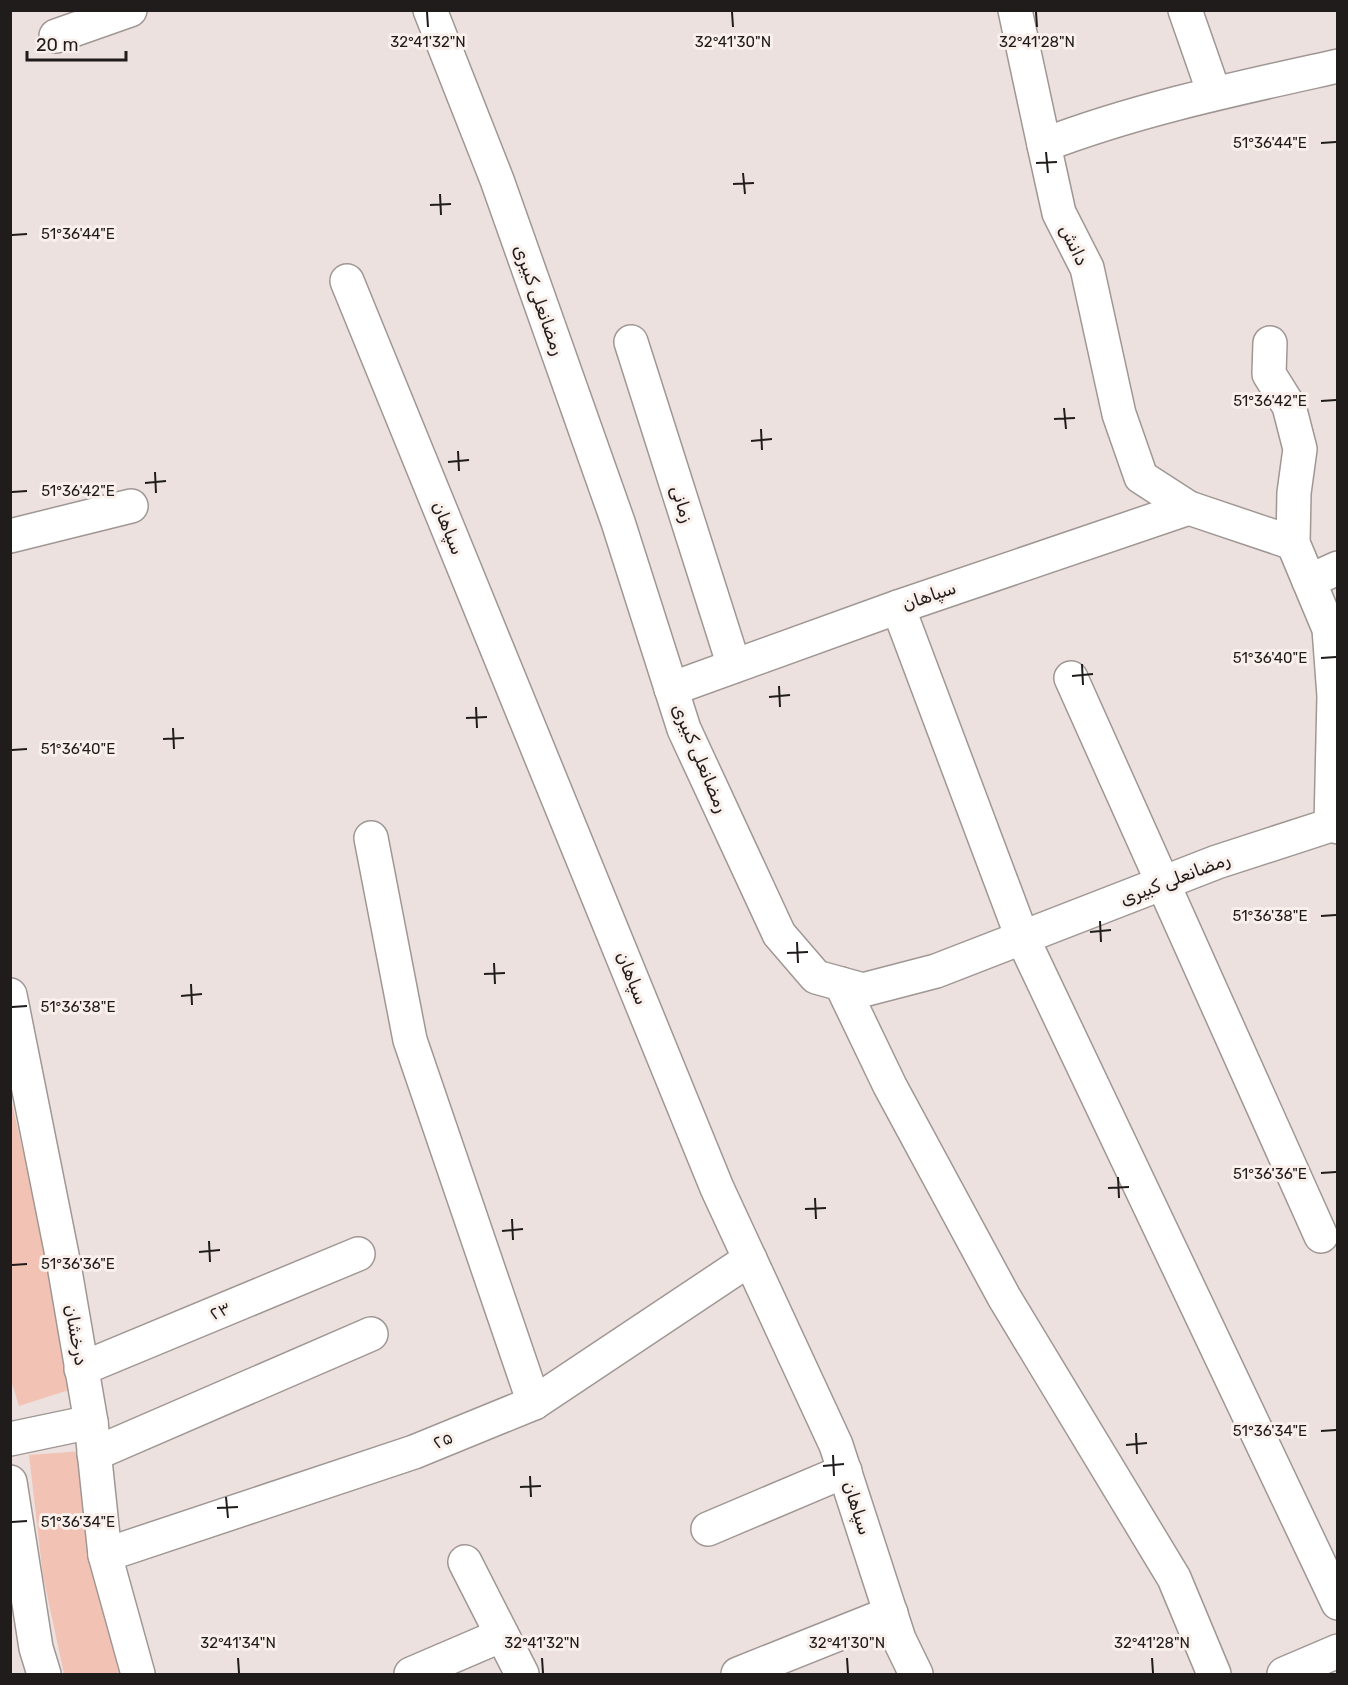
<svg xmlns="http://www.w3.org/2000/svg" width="1348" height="1685" viewBox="0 0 1348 1685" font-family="Rubik,Cairo,sans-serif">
<rect width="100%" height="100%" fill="#ece1de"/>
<g fill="#f2c3b5">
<polygon points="10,1095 42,1234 69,1390 19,1406 10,1377"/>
<polygon points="82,1451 105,1610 119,1674 64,1674 43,1576 29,1455"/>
</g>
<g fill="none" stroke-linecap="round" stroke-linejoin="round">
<defs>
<g id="minor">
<polyline points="430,10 497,180 618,522 684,729 779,934 816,977 863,990 936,971 1217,862 1331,825"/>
<polyline points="1015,10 1044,145"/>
<polyline points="1185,10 1214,93"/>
<polyline points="56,36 130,10"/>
<polyline points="347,281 717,1188 836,1445 899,1639 916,1674"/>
<polyline points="631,342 734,666"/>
<polyline points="1270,343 1269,374 1289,406 1300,449 1294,493 1293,543 1329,629 1334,696 1331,825 1338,827"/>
<polyline points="10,536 131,506"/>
<path d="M 1293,543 L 1189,508 L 1141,477 L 1119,414 L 1087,268 L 1059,213 L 1044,145 C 1138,109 1239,88 1338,66"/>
<polyline points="1309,581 1338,568"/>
<polyline points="898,607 1022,937 1338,1603"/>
<polyline points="1071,678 1321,1236"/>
<polyline points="671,689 898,607 1189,508"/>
<polyline points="371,838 410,1040 534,1403"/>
<polyline points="841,984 890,1086 1004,1297 1174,1578 1214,1674"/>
<polyline points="81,1369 358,1254"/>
<polyline points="94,1454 371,1334"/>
<polyline points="708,1529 845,1471"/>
<polyline points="105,1555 414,1452 534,1403 750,1259"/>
<polyline points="465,1562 522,1674"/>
<polyline points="411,1674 502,1635"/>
<polyline points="738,1674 891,1613"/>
<polyline points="1284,1674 1338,1651"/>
</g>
<g id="major">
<polyline points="10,995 64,1265 91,1422 105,1555 138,1674"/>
<polyline points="10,1439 91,1422"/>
<polyline points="10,1482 36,1648 44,1674"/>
</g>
</defs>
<use href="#minor" stroke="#a09794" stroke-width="36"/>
<use href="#major" stroke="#a09794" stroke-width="36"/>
<use href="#minor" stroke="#fff" stroke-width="33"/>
<use href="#major" stroke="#fff" stroke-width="33"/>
</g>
<path fill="none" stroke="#201c1b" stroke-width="2" d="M 427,12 L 428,27M 732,12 L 733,27M 1036,12 L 1037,27M 1321,143 L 1336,142M 1046,152 L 1048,173M 1036,163 L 1057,162M 743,173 L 745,194M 733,184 L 754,183M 440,194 L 441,215M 430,205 L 451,204M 12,235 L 27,234M 1321,401 L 1336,400M 1064,408 L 1066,429M 1054,419 L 1075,418M 761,429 L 762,450M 751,441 L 772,439M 458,451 L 459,471M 448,462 L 469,460M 155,472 L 156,493M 145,483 L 166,481M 12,492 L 27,491M 1321,658 L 1336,657M 1082,664 L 1083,685M 1072,676 L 1093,674M 779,686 L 780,707M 769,697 L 790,695M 476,707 L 477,728M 466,718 L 487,717M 173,728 L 174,749M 163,739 L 184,738M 12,750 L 27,749M 1321,916 L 1336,915M 1100,921 L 1101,942M 1090,932 L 1111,930M 797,942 L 798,963M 787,953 L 808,952M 494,963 L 495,984M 484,974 L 505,973M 191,984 L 192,1005M 181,996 L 202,994M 12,1007 L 27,1006M 1321,1173 L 1336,1172M 1118,1177 L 1119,1198M 1108,1188 L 1129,1187M 815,1198 L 816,1219M 805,1209 L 826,1208M 512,1219 L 513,1240M 502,1231 L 523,1229M 209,1241 L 210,1262M 199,1252 L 220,1250M 12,1265 L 27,1264M 1321,1431 L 1336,1430M 1136,1433 L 1137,1454M 1126,1445 L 1147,1443M 833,1455 L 834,1476M 823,1466 L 844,1464M 530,1476 L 531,1497M 520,1487 L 541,1486M 226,1497 L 228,1518M 217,1508 L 238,1507M 12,1522 L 27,1521M 238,1658 L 239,1673M 542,1658 L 543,1673M 847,1658 L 848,1673M 1152,1658 L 1153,1673"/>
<g text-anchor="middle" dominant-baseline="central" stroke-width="6" stroke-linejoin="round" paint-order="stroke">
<g font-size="18" fill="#201c1b" stroke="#f9efeb">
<text transform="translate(1074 245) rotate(64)">دانش</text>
<text transform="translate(539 300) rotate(70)">رمضانعلی کبیری</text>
<text transform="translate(682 504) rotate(72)">زمانی</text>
<text transform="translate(448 528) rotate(68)">سپاهان</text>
<text transform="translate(929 596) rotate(-19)">سپاهان</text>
<text transform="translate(700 758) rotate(67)">رمضانعلی کبیری</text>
<text transform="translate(1175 879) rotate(-21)">رمضانعلی کبیری</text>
<text transform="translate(632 978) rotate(68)">سپاهان</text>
<text transform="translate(220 1311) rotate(-22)">۲۳</text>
<text transform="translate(76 1335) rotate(80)">درخشان</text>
<text transform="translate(443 1440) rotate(-22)">۲۵</text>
<text transform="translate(857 1508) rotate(72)">سپاهان</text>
</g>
</g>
<g font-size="15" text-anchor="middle" fill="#201c1b" stroke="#f9efeb" stroke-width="6" stroke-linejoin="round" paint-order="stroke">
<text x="428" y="47">32°41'32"N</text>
<text x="733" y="47">32°41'30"N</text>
<text x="1037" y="47">32°41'28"N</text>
<text x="1270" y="148">51°36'44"E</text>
<text x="78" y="239">51°36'44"E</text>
<text x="1270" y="406">51°36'42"E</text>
<text x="78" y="496">51°36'42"E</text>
<text x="1270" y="663">51°36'40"E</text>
<text x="78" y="754">51°36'40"E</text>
<text x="1270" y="921">51°36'38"E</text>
<text x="78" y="1012">51°36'38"E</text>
<text x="1270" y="1179">51°36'36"E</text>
<text x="78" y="1269">51°36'36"E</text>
<text x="1270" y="1436">51°36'34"E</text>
<text x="78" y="1527">51°36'34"E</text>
<text x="238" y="1648">32°41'34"N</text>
<text x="542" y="1648">32°41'32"N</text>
<text x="847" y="1648">32°41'30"N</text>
<text x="1152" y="1648">32°41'28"N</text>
</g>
<rect width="1348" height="1685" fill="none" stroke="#201c1b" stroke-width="24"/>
<path d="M27 51v9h99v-9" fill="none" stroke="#201c1b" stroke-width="3"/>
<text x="36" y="51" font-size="18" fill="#201c1b" stroke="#f9efeb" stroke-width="4.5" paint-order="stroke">20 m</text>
</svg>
